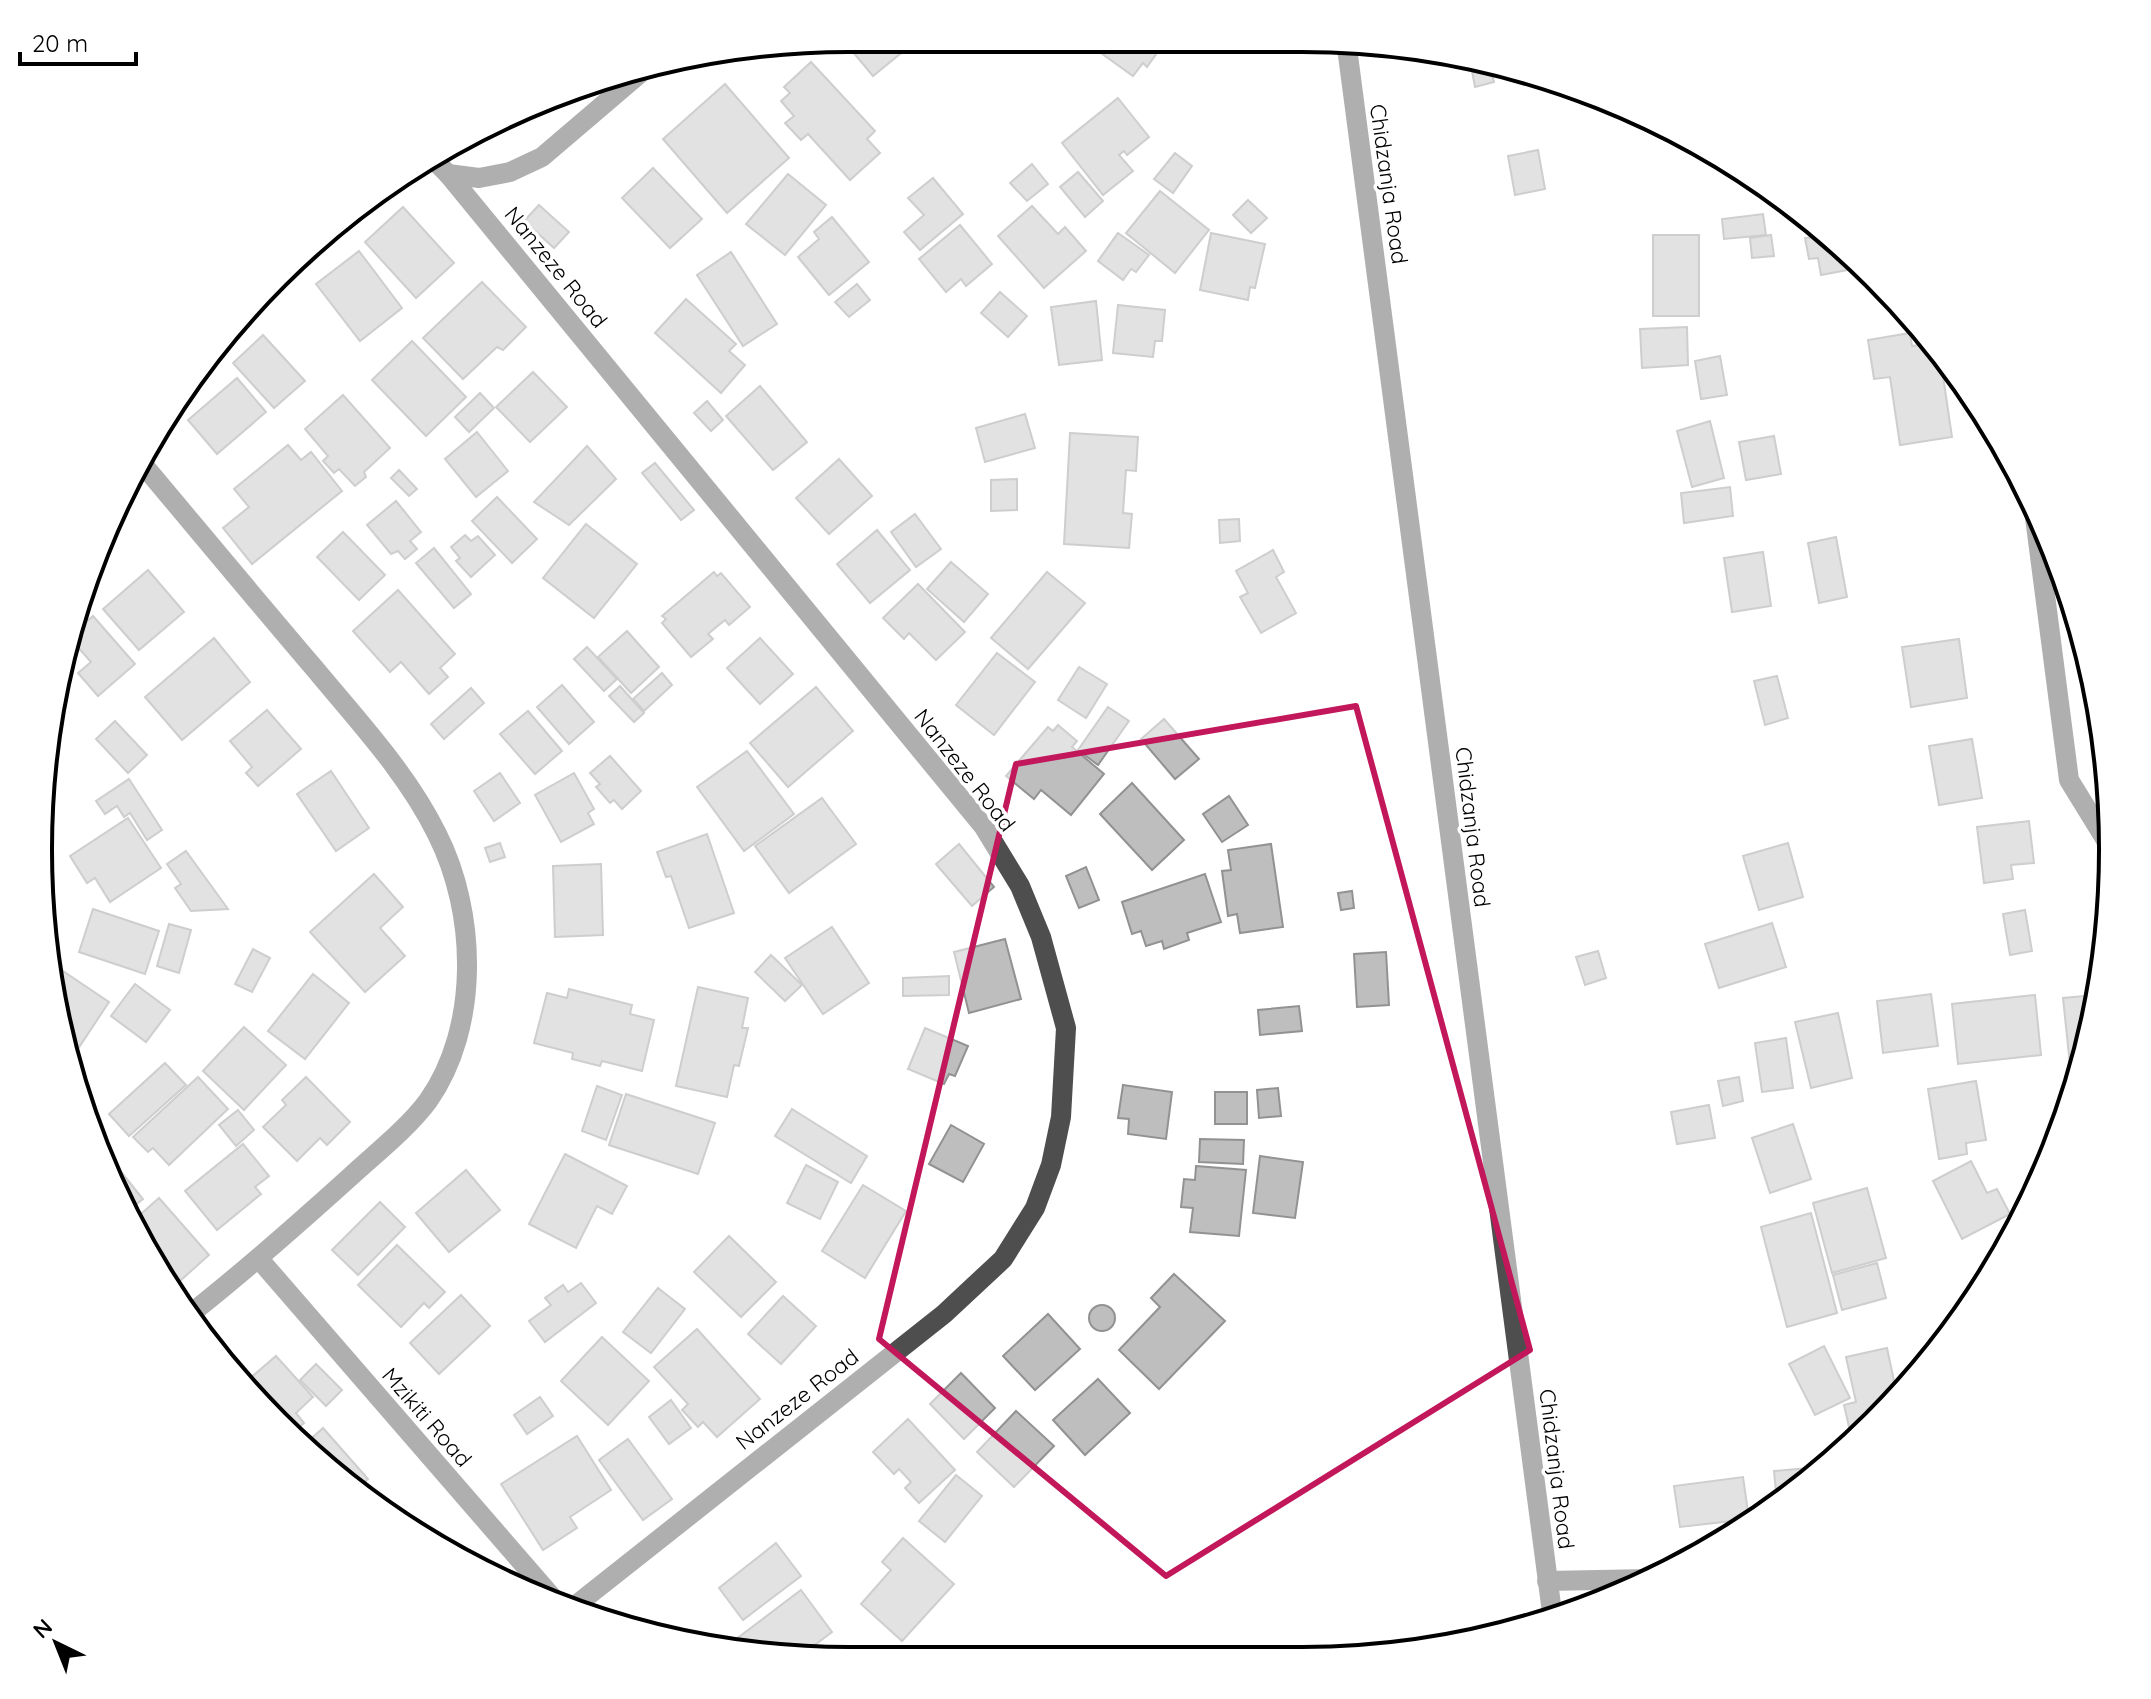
<svg xmlns="http://www.w3.org/2000/svg" width="2151" height="1699" viewBox="0 0 2151 1699" font-family="Quicksand,sans-serif">
<rect width="100%" height="100%" fill="#fff"/>
<g fill="#bebebe" stroke="#929292" stroke-width="2">
<polygon points="897,38 906,49 873,76 842,39"/>
<polygon points="941,38 961,38 949,48"/>
<polygon points="1112,39 1167,39 1147,67 1143,63 1133,76 1101,53"/>
<polygon points="811,62 875,131 867,139 880,153 850,180 808,134 801,140 785,123 794,116 781,101 790,93 784,87"/>
<polygon points="1478,64 1490,67 1494,82 1475,87 1471,66"/>
<polygon points="725,84 789,158 727,213 663,139"/>
<polygon points="1580,89 1605,100 1582,104"/>
<polygon points="1118,98 1149,137 1127,155 1124,151 1119,155 1133,171 1103,195 1062,143"/>
<polygon points="1538,150 1545,189 1515,195 1508,156"/>
<polygon points="1175,153 1192,166 1173,193 1154,179"/>
<polygon points="1032,164 1048,184 1027,201 1010,183"/>
<polygon points="653,168 702,219 670,248 622,198"/>
<polygon points="1078,172 1103,201 1085,217 1060,187"/>
<polygon points="788,174 826,205 785,255 746,224"/>
<polygon points="933,178 963,214 920,250 904,232 924,215 908,198"/>
<polygon points="1160,191 1209,230 1175,273 1126,233"/>
<polygon points="1248,200 1267,218 1251,233 1233,215"/>
<polygon points="539,205 569,232 554,248 524,221"/>
<polygon points="1032,206 1058,234 1065,227 1086,251 1044,288 998,236"/>
<polygon points="403,207 454,263 416,298 365,242"/>
<polygon points="1763,214 1766,235 1724,239 1722,219"/>
<polygon points="832,217 869,262 829,295 798,257 819,239 814,232"/>
<polygon points="1811,221 1836,239 1863,267 1821,275 1818,258 1809,259 1805,238 1814,237"/>
<polygon points="960,225 992,264 966,286 961,279 946,292 919,259"/>
<polygon points="1118,233 1149,255 1136,272 1131,269 1123,280 1098,261"/>
<polygon points="1211,233 1265,244 1255,288 1250,287 1248,300 1200,290"/>
<rect x="1653" y="235" width="46" height="81"/>
<polygon points="1771,235 1774,256 1752,258 1750,238"/>
<polygon points="328,236 333,243 302,267 297,260"/>
<polygon points="359,251 402,308 360,341 316,284"/>
<polygon points="731,252 777,324 743,346 697,275"/>
<polygon points="482,282 526,327 503,350 497,347 463,379 423,338"/>
<polygon points="857,284 870,300 849,317 835,302"/>
<polygon points="1000,292 1027,316 1008,337 981,313"/>
<polygon points="262,293 267,300 243,318"/>
<polygon points="686,299 736,344 729,351 745,365 721,393 655,333"/>
<polygon points="1096,301 1102,360 1059,365 1051,307"/>
<polygon points="1118,305 1165,310 1162,341 1155,341 1153,357 1113,353"/>
<polygon points="1687,327 1688,365 1642,368 1640,329"/>
<polygon points="1910,333 1912,346 1933,343 1939,349 1952,437 1900,445 1890,377 1874,379 1868,340"/>
<polygon points="263,335 305,381 274,408 233,363"/>
<polygon points="412,341 466,397 426,436 372,380"/>
<polygon points="1720,356 1727,395 1701,399 1695,361"/>
<polygon points="533,372 567,407 530,442 496,407"/>
<polygon points="237,378 266,412 217,454 188,420"/>
<polygon points="760,386 807,442 773,470 726,416"/>
<polygon points="480,393 494,408 469,432 455,417"/>
<polygon points="343,395 390,448 364,472 366,477 355,486 339,469 334,473 323,461 328,456 305,429"/>
<polygon points="707,401 723,420 711,431 694,413"/>
<polygon points="1025,414 1035,448 985,462 976,428"/>
<polygon points="1710,421 1724,478 1692,487 1677,431"/>
<polygon points="477,432 508,471 476,497 445,459"/>
<polygon points="1070,433 1138,437 1136,471 1126,470 1123,513 1132,514 1129,548 1064,544"/>
<polygon points="1774,436 1781,474 1746,480 1739,442"/>
<polygon points="288,445 301,460 311,452 342,491 252,564 223,528 249,507 234,489"/>
<polygon points="587,446 616,479 569,525 534,502"/>
<polygon points="839,459 872,496 829,534 796,498"/>
<polygon points="655,463 694,510 681,520 642,473"/>
<polygon points="399,470 417,489 409,496 391,478"/>
<polygon points="1017,479 1017,510 991,511 991,480"/>
<polygon points="1730,487 1733,516 1684,523 1681,493"/>
<polygon points="497,497 537,539 512,563 472,521"/>
<polygon points="396,501 421,532 410,541 417,549 405,559 398,551 391,554 367,525"/>
<polygon points="915,514 941,549 916,567 891,532"/>
<polygon points="1239,519 1240,541 1220,543 1219,520"/>
<polygon points="586,524 637,564 594,618 543,578"/>
<polygon points="877,530 910,570 870,603 837,564"/>
<polygon points="343,532 385,575 359,600 317,557"/>
<polygon points="465,535 471,541 478,536 495,555 471,577 456,561 460,558 451,547"/>
<polygon points="1836,537 1847,597 1819,603 1808,543"/>
<polygon points="434,548 471,594 454,608 416,563"/>
<polygon points="1273,550 1284,572 1276,577 1296,613 1261,633 1240,597 1248,593 1236,571"/>
<polygon points="1763,552 1771,606 1732,612 1724,558"/>
<polygon points="951,562 988,594 964,622 927,589"/>
<polygon points="148,570 184,612 139,650 103,609"/>
<polygon points="714,572 717,576 721,573 750,607 729,625 725,620 708,634 713,639 691,657 662,623 666,619 662,616"/>
<polygon points="1047,572 1085,603 1028,669 991,638"/>
<polygon points="918,584 965,632 936,660 909,633 904,639 883,618"/>
<polygon points="398,590 455,654 440,668 448,677 429,694 401,662 390,672 353,631"/>
<polygon points="93,616 135,664 98,696 78,673 91,662 69,637"/>
<polygon points="627,631 659,667 631,693 598,657"/>
<polygon points="214,638 250,682 182,740 145,697"/>
<polygon points="760,638 793,674 760,704 727,668"/>
<polygon points="1959,639 1967,698 1911,707 1902,647"/>
<polygon points="587,647 617,679 604,691 574,659"/>
<polygon points="997,653 1035,682 994,735 956,705"/>
<polygon points="1079,667 1107,684 1086,718 1058,700"/>
<polygon points="662,673 672,685 644,711 633,699"/>
<polygon points="1777,676 1788,718 1765,725 1754,681"/>
<polygon points="562,685 594,722 569,744 537,707"/>
<polygon points="620,686 644,713 634,722 609,696"/>
<polygon points="816,687 853,731 788,787 750,743"/>
<polygon points="471,688 484,703 444,739 431,724"/>
<polygon points="1108,707 1129,721 1098,765 1078,750"/>
<polygon points="267,710 301,749 258,786 246,773 252,767 230,741"/>
<polygon points="528,711 562,751 535,774 500,734"/>
<polygon points="1164,719 1199,759 1175,779 1141,739"/>
<polygon points="115,721 147,755 128,773 96,739"/>
<polygon points="1058,725 1077,741 1072,747 1104,774 1071,815 1041,790 1034,799 1006,776 1048,727 1053,731"/>
<polygon points="1972,739 1982,798 1939,805 1929,746"/>
<polygon points="747,751 794,814 744,851 697,787"/>
<polygon points="610,756 641,791 622,809 614,800 610,803 596,787 600,784 590,773"/>
<polygon points="331,771 369,828 336,851 297,794"/>
<polygon points="500,773 520,803 494,821 474,791"/>
<polygon points="574,773 594,809 588,813 594,824 561,842 535,795"/>
<polygon points="129,779 162,830 147,840 130,813 124,817 117,806 105,814 96,801"/>
<polygon points="1132,783 1184,840 1152,870 1100,814"/>
<polygon points="1229,796 1248,825 1222,842 1203,814"/>
<polygon points="822,798 856,844 789,893 755,846"/>
<polygon points="128,818 161,868 110,902 95,878 87,883 70,856"/>
<polygon points="2029,821 2034,863 2011,865 2013,879 1984,883 1977,827"/>
<polygon points="707,834 734,913 689,928 671,876 666,877 657,852"/>
<polygon points="500,843 505,857 490,862 485,848"/>
<polygon points="1788,843 1803,897 1759,910 1743,856"/>
<polygon points="959,844 994,887 972,906 936,864"/>
<polygon points="1271,844 1283,927 1240,933 1237,914 1228,916 1222,871 1231,870 1228,850"/>
<polygon points="186,851 228,909 191,911 175,888 181,884 167,864"/>
<polygon points="601,864 603,935 555,937 553,866"/>
<polygon points="1086,867 1099,900 1079,908 1066,876"/>
<polygon points="374,874 403,907 380,928 405,956 365,992 310,932"/>
<polygon points="1205,874 1221,922 1187,933 1189,940 1164,949 1162,941 1146,946 1141,931 1132,934 1122,902"/>
<polygon points="1352,891 1354,908 1341,910 1338,893"/>
<polygon points="93,909 159,931 145,974 79,952"/>
<polygon points="2025,910 2032,951 2010,955 2003,914"/>
<polygon points="1772,923 1786,967 1719,988 1705,944"/>
<polygon points="169,924 191,930 179,973 157,966"/>
<polygon points="832,927 869,983 823,1014 785,958"/>
<polygon points="1005,939 1021,999 969,1013 954,952"/>
<polygon points="253,949 270,958 252,992 235,984"/>
<polygon points="1598,951 1606,978 1585,985 1576,957"/>
<polygon points="1386,952 1389,1005 1357,1007 1354,954"/>
<polygon points="771,955 802,985 785,1001 755,972"/>
<polygon points="63,971 109,1002 72,1058 65,1053 55,982"/>
<polygon points="313,974 349,1003 305,1059 268,1031"/>
<polygon points="949,976 949,995 903,996 903,978"/>
<polygon points="135,984 170,1010 146,1042 111,1016"/>
<polygon points="698,987 748,998 742,1028 748,1028 739,1066 734,1065 727,1097 676,1086"/>
<polygon points="569,989 632,1005 630,1014 654,1020 642,1071 602,1061 600,1066 572,1059 573,1053 534,1043 547,993 567,998"/>
<polygon points="1931,994 1938,1046 1883,1053 1877,1001"/>
<polygon points="2035,995 2041,1055 1958,1064 1952,1004"/>
<polygon points="2084,996 2089,1037 2085,1060 2084,1064 2070,1065 2063,998"/>
<polygon points="1299,1006 1302,1031 1260,1035 1258,1010"/>
<polygon points="1838,1013 1852,1078 1811,1088 1795,1022"/>
<polygon points="244,1027 286,1065 244,1110 203,1071"/>
<polygon points="925,1028 968,1046 955,1076 949,1074 944,1084 908,1069"/>
<polygon points="1786,1038 1793,1088 1762,1092 1755,1043"/>
<polygon points="165,1063 186,1085 129,1136 109,1114"/>
<polygon points="198,1077 228,1109 169,1165 153,1148 148,1152 133,1137"/>
<polygon points="306,1077 350,1122 327,1145 320,1138 297,1161 263,1127 286,1105 282,1100"/>
<polygon points="1739,1077 1743,1101 1723,1106 1718,1081"/>
<polygon points="1976,1081 1986,1140 1966,1143 1967,1154 1939,1159 1928,1089"/>
<polygon points="1123,1085 1172,1092 1166,1139 1128,1134 1129,1119 1118,1118"/>
<polygon points="597,1086 622,1095 606,1140 582,1131"/>
<polygon points="1278,1088 1281,1116 1259,1118 1257,1090"/>
<rect x="1215" y="1092" width="32" height="32"/>
<polygon points="626,1094 715,1123 698,1174 609,1145"/>
<polygon points="1709,1105 1715,1138 1677,1144 1671,1112"/>
<polygon points="792,1109 867,1156 851,1183 775,1136"/>
<polygon points="238,1110 254,1130 236,1146 219,1125"/>
<polygon points="1793,1124 1811,1179 1770,1193 1752,1138"/>
<polygon points="951,1125 984,1144 963,1182 929,1164"/>
<polygon points="1200,1139 1244,1140 1243,1164 1199,1162"/>
<polygon points="243,1144 269,1176 255,1187 261,1194 217,1230 185,1191"/>
<polygon points="565,1154 627,1186 612,1214 597,1206 576,1248 529,1224"/>
<polygon points="1260,1156 1303,1162 1295,1218 1253,1213"/>
<polygon points="1971,1161 1987,1193 1997,1189 2010,1214 1962,1239 1933,1181"/>
<polygon points="806,1165 838,1182 820,1219 787,1203"/>
<polygon points="1196,1166 1246,1170 1239,1236 1190,1232 1193,1208 1181,1207 1184,1179 1195,1180"/>
<polygon points="466,1170 500,1210 449,1252 416,1213"/>
<polygon points="122,1173 143,1199 128,1211 115,1179"/>
<polygon points="863,1185 906,1211 865,1278 822,1251"/>
<polygon points="1867,1188 1886,1258 1832,1273 1813,1203"/>
<polygon points="159,1198 209,1255 171,1289 146,1255 133,1221"/>
<polygon points="380,1202 405,1227 358,1275 332,1250"/>
<polygon points="1811,1213 1837,1313 1787,1327 1761,1227"/>
<polygon points="729,1236 776,1282 741,1317 694,1272"/>
<polygon points="397,1245 445,1292 429,1308 424,1303 401,1327 358,1285"/>
<polygon points="1877,1263 1886,1298 1842,1310 1833,1275"/>
<polygon points="1174,1274 1225,1321 1159,1389 1119,1350 1160,1307 1151,1298"/>
<polygon points="581,1283 596,1303 545,1342 529,1321 551,1305 545,1298 563,1285 568,1292"/>
<polygon points="658,1288 685,1309 651,1353 623,1332"/>
<polygon points="461,1295 490,1326 439,1374 410,1343"/>
<polygon points="783,1296 816,1326 781,1364 748,1334"/>
<circle cx="1102" cy="1318" r="13"/>
<polygon points="1048,1314 1080,1349 1035,1390 1003,1356"/>
<polygon points="697,1329 760,1399 717,1437 703,1422 698,1427 682,1410 688,1404 654,1367"/>
<polygon points="602,1337 649,1381 608,1425 561,1381"/>
<polygon points="1824,1346 1850,1398 1815,1415 1789,1364"/>
<polygon points="1887,1348 1897,1395 1856,1439 1852,1440 1844,1405 1856,1402 1846,1357"/>
<polygon points="276,1356 313,1397 296,1413 304,1423 292,1434 241,1386"/>
<polygon points="316,1364 342,1390 326,1406 300,1380"/>
<polygon points="961,1373 995,1408 964,1439 930,1404"/>
<polygon points="1098,1379 1130,1413 1085,1455 1053,1420"/>
<polygon points="540,1397 553,1416 527,1434 514,1415"/>
<polygon points="671,1400 691,1428 669,1444 649,1417"/>
<polygon points="1016,1411 1054,1446 1014,1487 977,1452"/>
<polygon points="908,1419 955,1470 919,1503 905,1488 911,1482 899,1469 894,1474 873,1452"/>
<polygon points="323,1428 368,1479 354,1492 304,1445"/>
<polygon points="577,1436 611,1490 570,1517 577,1528 543,1550 501,1484"/>
<polygon points="628,1439 672,1499 643,1520 599,1460"/>
<polygon points="1828,1466 1777,1503 1774,1471"/>
<polygon points="956,1475 982,1496 945,1542 919,1521"/>
<polygon points="1743,1477 1749,1519 1680,1527 1674,1486"/>
<polygon points="369,1491 386,1511 362,1497"/>
<polygon points="903,1538 954,1584 902,1641 861,1604 891,1570 882,1562"/>
<polygon points="776,1543 801,1576 743,1620 719,1588"/>
<polygon points="801,1590 832,1632 800,1656 723,1649"/>
</g>
<g fill="none" stroke-linecap="round" stroke-linejoin="round">
<g stroke="#4e4e4e" stroke-width="20">
<polyline points="1346,40 1553,1620"/>
<polyline points="431,157 448,174 479,178 510,172 542,157 651,64"/>
<polyline points="448,174 984,827 1020,886 1041,937 1066,1028 1061,1117 1051,1165 1035,1208 1003,1259 944,1314 571,1609"/>
<path d="M 140,461 C 198,530 256,600 315,669 C 358,721 407,773 437,834 C 477,913 480,1027 428,1101 C 407,1129 376,1153 350,1177 C 298,1224 245,1271 189,1315"/>
<polyline points="2034,510 2069,780 2109,845"/>
<polyline points="259,1259 559,1605"/>
<polyline points="1547,1581 1649,1579"/>
</g>
</g>
<path d="M0 0H2151V1699H0ZM 1356,706 L 1530,1350 L 1166,1576 L 879,1339 L 1016,764 Z" fill="#fff" fill-opacity=".55" fill-rule="evenodd"/>
<path fill="none" stroke="#c2185b" stroke-width="6" stroke-linejoin="round" d="M 1356,706 L 1530,1350 L 1166,1576 L 879,1339 L 1016,764 Z"/>
<g text-anchor="middle" dominant-baseline="central" stroke-width="7" stroke-linejoin="round" paint-order="stroke">
<g font-size="22" fill="#000" stroke="#fff">
<text transform="translate(1389 184) rotate(82)">Chidzanja Road</text>
<text transform="translate(556 267) rotate(51)">Nanzeze Road</text>
<text transform="translate(965 770) rotate(52)">Nanzeze Road</text>
<text transform="translate(1473 827) rotate(83)">Chidzanja Road</text>
<text transform="translate(797 1399) rotate(-38)">Nanzeze Road</text>
<text transform="translate(427 1417) rotate(49)">Mzikiti Road</text>
<text transform="translate(1557 1469) rotate(83)">Chidzanja Road</text>
</g>
</g>
<path d="M0 0H2151V1699H0ZM849 52H1302A797 797 0 0 1 2099 849V850A797 797 0 0 1 1302 1647H849A797 797 0 0 1 52 850V849A797 797 0 0 1 849 52Z" fill="#fff" fill-rule="evenodd"/>
<path fill="none" stroke="#000" stroke-width="4" d="M849 52H1302A797 797 0 0 1 2099 849V850A797 797 0 0 1 1302 1647H849A797 797 0 0 1 52 850V849A797 797 0 0 1 849 52Z"/>
<g transform="translate(56 1643) rotate(317)" stroke="#ffffff" stroke-width="6" paint-order="stroke">
<path d="M0-6L14 30L0 20L-14 30Z" fill="#000000"/>
<text y="-12" font-size="22" font-weight="bold" text-anchor="middle" fill="#000000">N</text>
</g>
<path d="M20 52v12h116v-12" fill="none" stroke="#000000" stroke-width="4"/>
<text x="32" y="52" font-size="24" fill="#000000" stroke="#ffffff" stroke-width="6" paint-order="stroke">20 m</text>
</svg>
